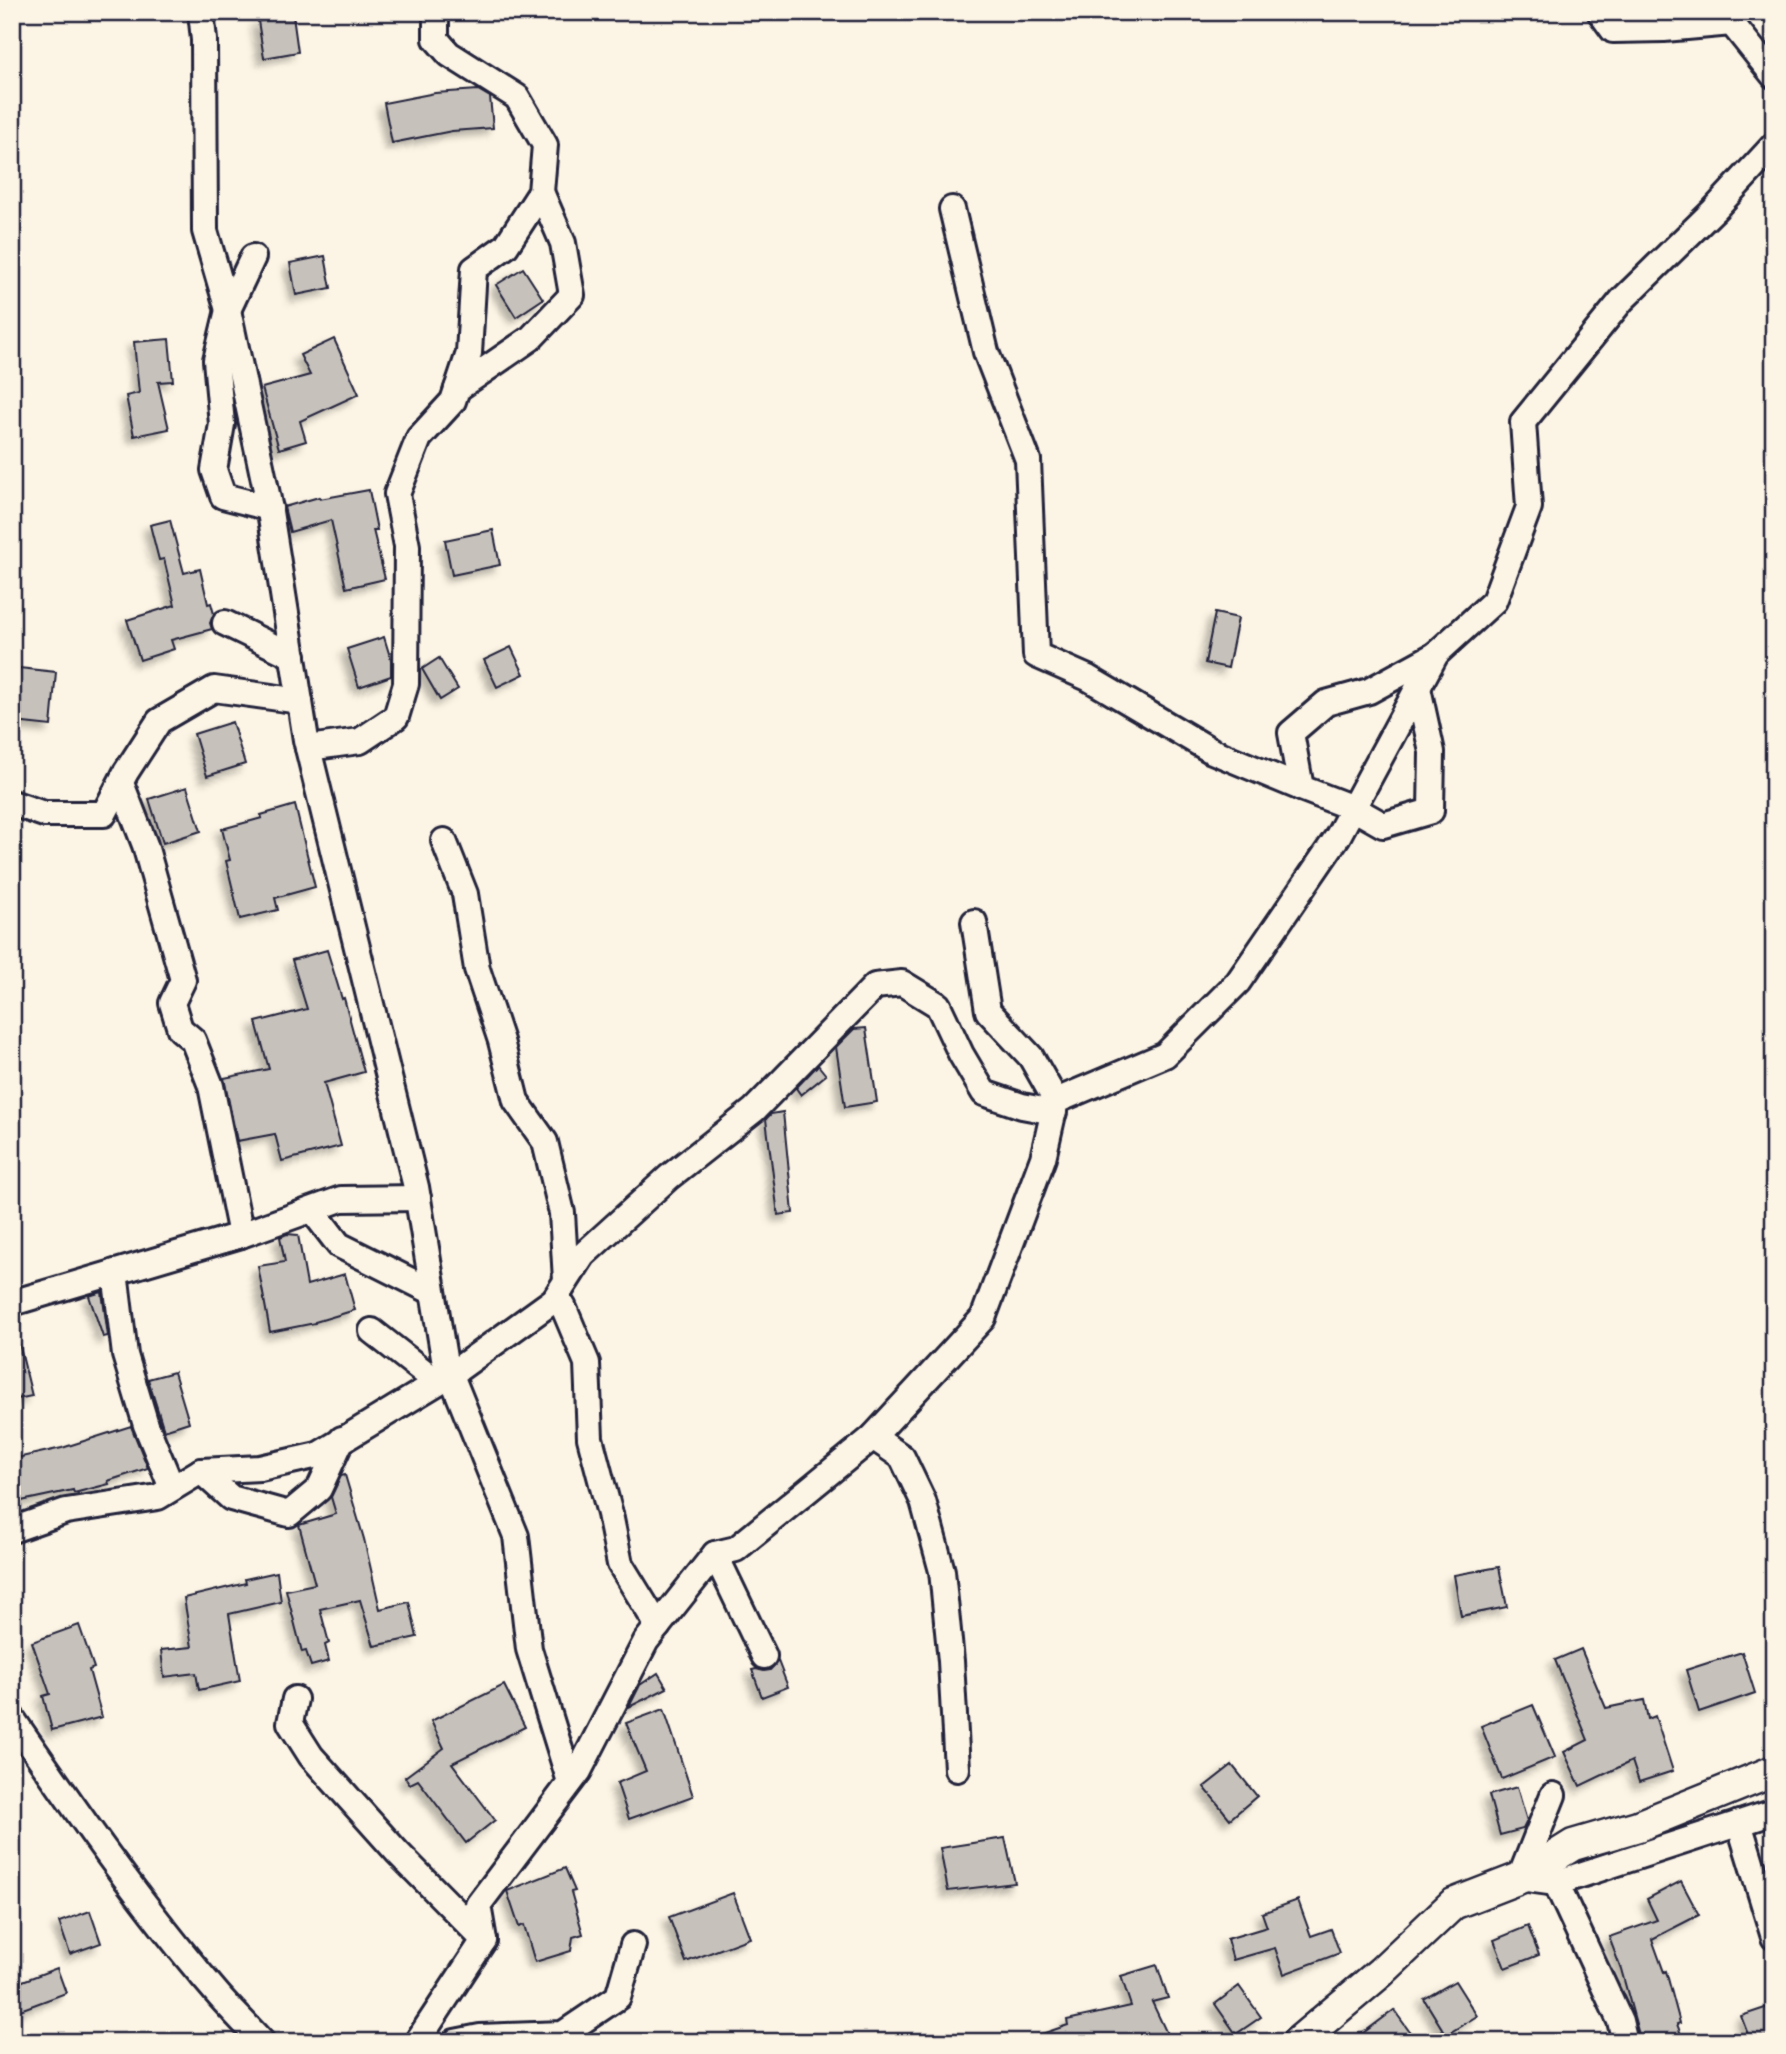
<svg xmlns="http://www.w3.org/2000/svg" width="1786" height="2054" viewBox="0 0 1786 2054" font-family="'Comic Neue',sans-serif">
<defs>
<filter id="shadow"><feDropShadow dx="-6" dy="6" stdDeviation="3.5" flood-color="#0004"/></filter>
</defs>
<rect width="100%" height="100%" fill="#fcf5e5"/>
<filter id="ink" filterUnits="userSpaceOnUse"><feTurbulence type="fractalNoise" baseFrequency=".0143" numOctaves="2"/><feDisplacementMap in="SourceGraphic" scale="14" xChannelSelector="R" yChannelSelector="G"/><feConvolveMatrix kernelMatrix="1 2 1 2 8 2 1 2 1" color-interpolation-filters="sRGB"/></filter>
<g filter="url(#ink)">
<g fill="#c6c1bb" stroke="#22223b" stroke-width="2" filter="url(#shadow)">
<polygon points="293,16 298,52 264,58 258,21"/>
<polygon points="478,90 490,97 493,128 452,131 392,143 384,103 435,93"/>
<polygon points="325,256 331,288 296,295 290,263"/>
<polygon points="523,268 543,299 516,317 496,285"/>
<polygon points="169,339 173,381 158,382 169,429 134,436 126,396 139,393 134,342"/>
<polygon points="334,339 359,394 300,421 306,441 279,449 262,388 310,375 300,355"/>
<polygon points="369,490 377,530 373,530 385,579 346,588 331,520 290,532 284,507 319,497 320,499"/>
<polygon points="170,520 184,573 200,569 208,604 211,603 214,614 210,623 212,629 171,640 174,649 140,660 127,620 175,605 164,559 159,560 150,525"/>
<polygon points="493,530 500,565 452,575 445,540"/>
<polygon points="1215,613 1238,618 1228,668 1205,663"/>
<polygon points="384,637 391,660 391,676 359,687 347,649"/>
<polygon points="511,647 524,674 497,687 484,660"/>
<polygon points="439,658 458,689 440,700 422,669"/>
<polygon points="19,668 56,672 51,726 15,722"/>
<polygon points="232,722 245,764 207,776 194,734"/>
<polygon points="187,787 201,831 163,843 149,799"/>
<polygon points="295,805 315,887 275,898 278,910 240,919 226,861 230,860 222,829 262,818 261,815"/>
<polygon points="327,950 342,999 344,998 364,1072 324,1083 341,1146 282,1161 275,1134 237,1141 224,1078 269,1069 256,1022 307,1009 292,960"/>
<polygon points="866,1028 877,1102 845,1107 836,1047 854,1029"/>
<polygon points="818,1065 826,1075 801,1095 796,1088"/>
<polygon points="783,1112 793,1213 778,1215 766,1119 771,1114"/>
<polygon points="287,1234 298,1235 307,1285 345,1274 355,1310 315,1322 315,1323 270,1332 258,1266 285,1262 280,1237"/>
<polygon points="102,1292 108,1336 103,1337 89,1296"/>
<polygon points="19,1343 32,1396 12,1400 12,1344"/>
<polygon points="174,1372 189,1422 164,1430 148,1379"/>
<polygon points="131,1426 148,1468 108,1481 109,1484 74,1493 73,1490 12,1503 12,1459 62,1448"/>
<polygon points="345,1475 364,1539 380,1609 409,1602 417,1637 374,1646 360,1600 320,1609 329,1643 325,1645 329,1661 311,1666 306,1651 302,1652 286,1590 315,1584 299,1525 336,1514 331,1497 341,1476"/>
<polygon points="1499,1567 1507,1607 1461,1616 1454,1575"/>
<polygon points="277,1572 281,1602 229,1614 240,1681 199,1690 196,1673 164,1677 161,1650 192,1647 184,1598 246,1583 245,1579"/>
<polygon points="79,1625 94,1668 89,1670 102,1717 52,1730 43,1696 50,1694 32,1642"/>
<polygon points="1581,1649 1606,1708 1644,1700 1648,1719 1655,1716 1673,1771 1639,1782 1632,1761 1580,1786 1564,1752 1588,1740 1555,1660"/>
<polygon points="1742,1652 1755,1693 1699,1712 1686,1670"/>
<polygon points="778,1661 788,1687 762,1697 752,1670 756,1669 764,1671 770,1670"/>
<polygon points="658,1673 667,1688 629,1707 640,1685"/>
<polygon points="504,1685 525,1727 452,1763 495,1820 466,1843 418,1780 410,1784 405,1777 444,1748 431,1721"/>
<polygon points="1533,1705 1555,1757 1502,1779 1481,1726"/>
<polygon points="664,1709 693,1796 629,1819 617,1783 646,1771 626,1723"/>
<polygon points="1232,1765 1257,1796 1230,1819 1204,1787"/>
<polygon points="1517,1787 1527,1821 1523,1829 1500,1835 1489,1795"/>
<polygon points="1005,1838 1015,1883 948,1891 940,1848"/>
<polygon points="565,1868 575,1891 571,1892 583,1934 573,1937 571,1951 535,1962 524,1925 519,1927 507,1891"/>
<polygon points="1681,1881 1699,1915 1652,1939 1664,1972 1666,1971 1680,2023 1677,2024 1684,2042 1641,2042 1621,1969 1609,1937 1657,1920 1647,1899"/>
<polygon points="733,1893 750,1938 686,1962 669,1917"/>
<polygon points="1298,1900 1311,1936 1331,1929 1340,1953 1284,1974 1275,1948 1233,1960 1227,1939 1267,1927 1262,1913"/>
<polygon points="90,1911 101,1943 70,1954 59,1922"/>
<polygon points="1528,1926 1539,1955 1505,1968 1494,1940"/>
<polygon points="1157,1965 1168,1998 1152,2002 1171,2042 1027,2042 1027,2039 1068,2025 1067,2020 1131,2006 1121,1976"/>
<polygon points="57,1968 66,1993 12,2013 12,1985"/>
<polygon points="1455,1981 1477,2016 1446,2035 1424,1999"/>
<polygon points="1239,1986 1261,2017 1236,2034 1215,2004"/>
<polygon points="1774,2005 1774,2042 1751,2042 1741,2016"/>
<polygon points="1394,2010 1417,2042 1351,2042"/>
</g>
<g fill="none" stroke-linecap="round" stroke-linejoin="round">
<defs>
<g id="minor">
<polyline points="201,12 204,40 205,231 228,310 268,499 306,740 416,1187 444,1358 516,1536 529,1649 570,1782"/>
<polyline points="1600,12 1613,30 1664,29 1732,23"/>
<polyline points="1721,12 1726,16 1774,76"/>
<polyline points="952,209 986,352 1028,460 1036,655 1088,678 1212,751 1301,788"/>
<polyline points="253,257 228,310 216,360 222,424 214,470 223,496 270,508"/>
<polyline points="457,389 531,338 572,295 563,243 541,192"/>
<polyline points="225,623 293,656"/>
<polyline points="1418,688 1432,752 1431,811 1383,825 1353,808 1301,788 1291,733 1326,703 1369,691 1435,655"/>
<polyline points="308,748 360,741 396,717 406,684 407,546 397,494 419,438 453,401 469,353 474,269 506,246 541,192 545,145 517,97 449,54 436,39 436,12"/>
<polyline points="121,783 145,845 183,980 172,1003 180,1029 193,1040 211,1086 241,1235"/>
<polyline points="12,803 44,814 104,814 126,772 159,721 214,689 300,701"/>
<polyline points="444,841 465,894 477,969 501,1041 516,1101 545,1142 562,1213 566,1280"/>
<polyline points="974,922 988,1011 1031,1057 1056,1101"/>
<polyline points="312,1210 339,1245 433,1292"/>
<polyline points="115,1272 125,1355 146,1425 172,1488"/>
<polyline points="554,1300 563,1306 587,1363 590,1438 610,1514 620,1564 658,1626"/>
<polyline points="12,1303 241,1235 341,1199 418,1198"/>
<polyline points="372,1331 437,1382"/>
<polyline points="873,1437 902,1457 923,1501 942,1571 951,1661 957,1769"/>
<polyline points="201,1471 231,1498 289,1514 319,1489 342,1439"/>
<polyline points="12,1530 66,1511 158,1497 201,1471 260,1468 318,1455 450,1375 554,1300 583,1255 669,1177 754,1110 875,986 902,983 938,1005 961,1054 984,1093 1022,1106 1054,1112"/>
<polyline points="715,1554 764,1656"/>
<polyline points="295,1699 290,1723 311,1756 398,1853 484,1940"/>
<path d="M 12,1718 C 76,1811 141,1905 215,1991 C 230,2009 247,2025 262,2042"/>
<polyline points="1553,1795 1520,1878 1556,1883 1774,1812"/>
<polyline points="1739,1823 1774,1937"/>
<polyline points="1556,1883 1620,2021 1625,2042"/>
<polyline points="417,2042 484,1940 478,1905 579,1771 646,1641 715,1554 736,1549 873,1437 983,1318 1043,1158 1056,1101 1165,1055 1238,982 1338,836 1436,654 1494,601 1529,507 1523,422 1622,300 1714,210 1774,145"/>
<polyline points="455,2042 480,2037 563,2034 618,1997 633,1945"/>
</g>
<polyline id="tertiary" points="1298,2042 1381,1972 1453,1904 1520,1878 1573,1845 1638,1826 1774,1771"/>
</defs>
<use href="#minor" stroke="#22223b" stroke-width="30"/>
<use href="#tertiary" stroke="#22223b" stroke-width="35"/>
<use href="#minor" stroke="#fcf5e5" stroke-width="24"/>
<use href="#tertiary" stroke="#fcf5e5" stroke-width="30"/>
</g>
</g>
<rect width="1786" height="2054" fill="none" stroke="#fcf5e5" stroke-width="42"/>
<rect x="21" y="21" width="1744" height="2012" fill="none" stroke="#22223b" stroke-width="2.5" filter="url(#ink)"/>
</svg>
